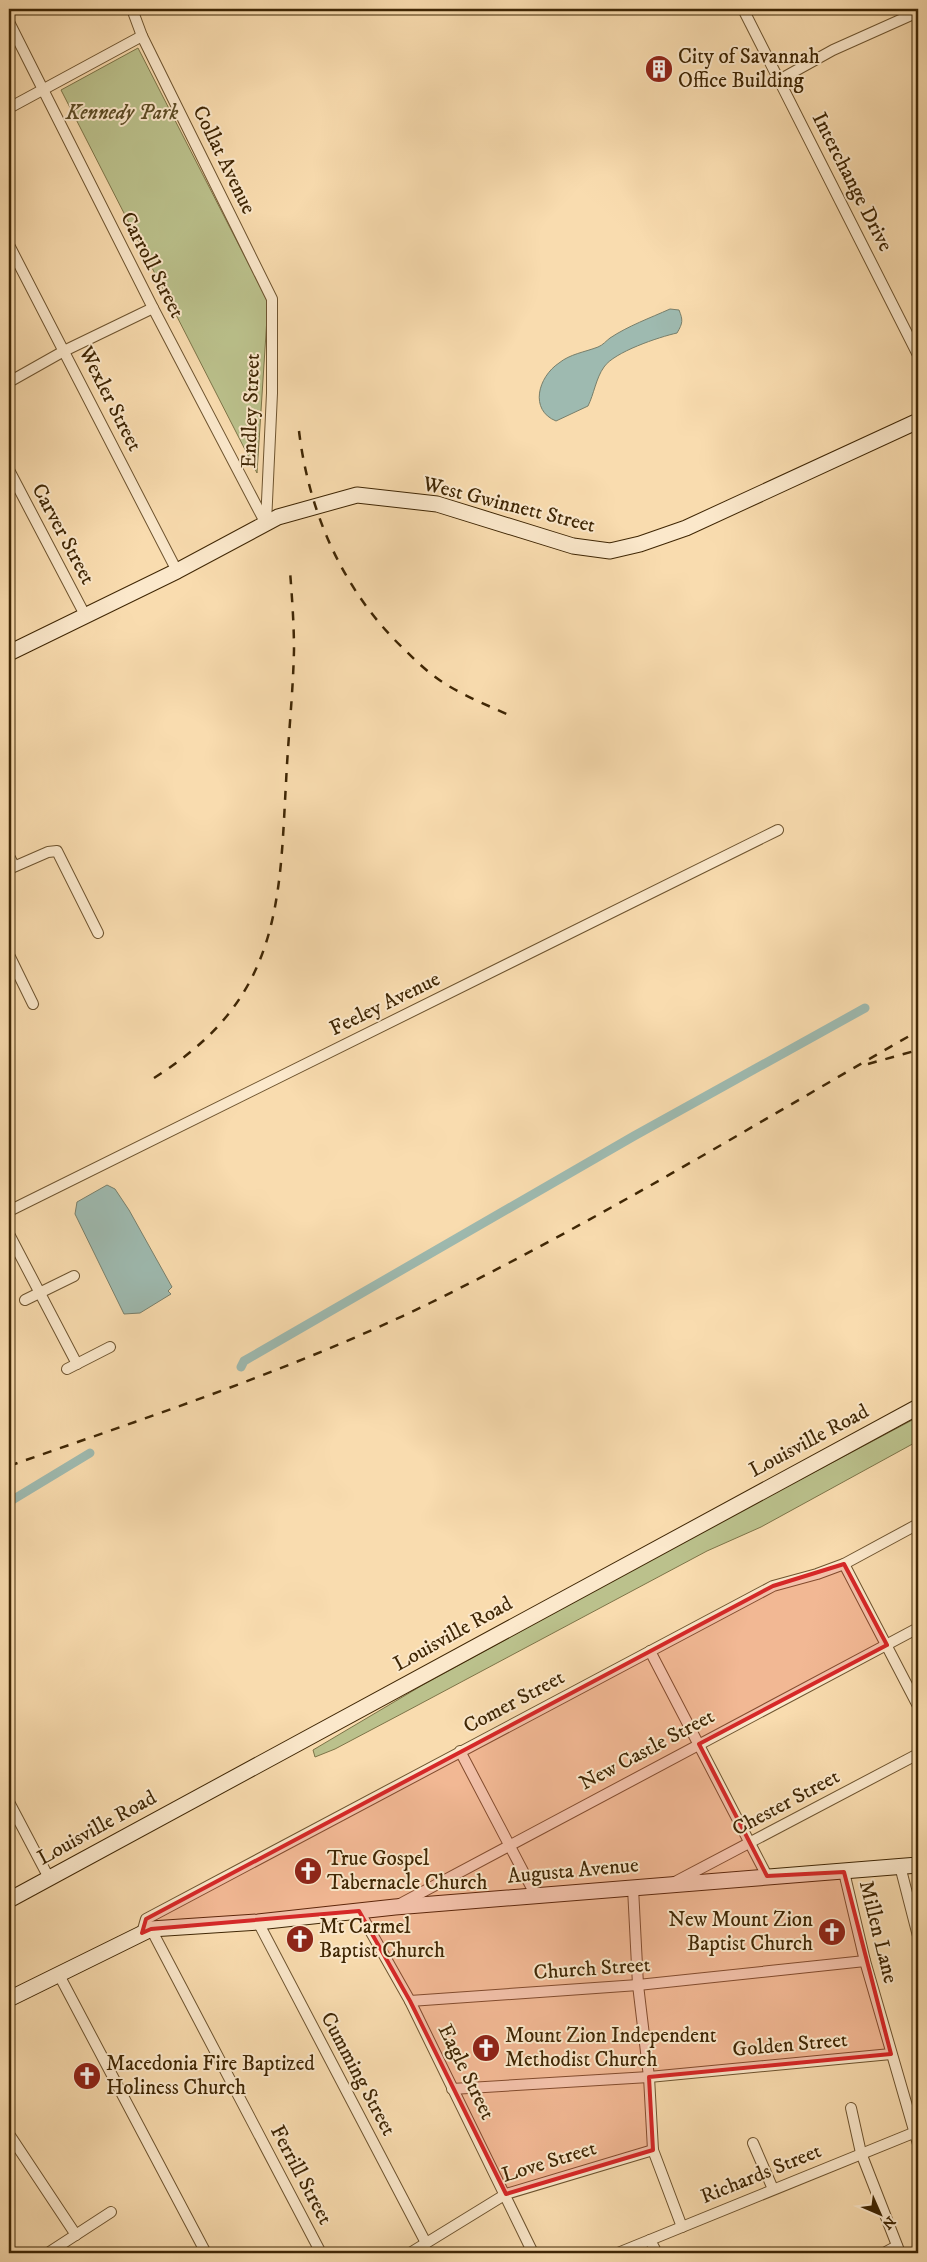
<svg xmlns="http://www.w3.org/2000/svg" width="927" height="2262" viewBox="0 0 927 2262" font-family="'IM FELL DW Pica',serif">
<rect width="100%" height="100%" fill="#f9dcaf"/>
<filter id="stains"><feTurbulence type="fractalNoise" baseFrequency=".004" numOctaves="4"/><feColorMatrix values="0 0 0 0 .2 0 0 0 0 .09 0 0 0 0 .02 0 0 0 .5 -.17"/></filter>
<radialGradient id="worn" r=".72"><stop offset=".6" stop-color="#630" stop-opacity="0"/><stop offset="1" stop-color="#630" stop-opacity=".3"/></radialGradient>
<g fill="#bbc18c" stroke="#7d7448">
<polygon points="138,48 268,302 257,473 61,90"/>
<polygon points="918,1417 918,1441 761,1527 707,1551 405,1712 335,1749 315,1757 313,1750 421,1686 696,1535"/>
</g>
<g fill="#9ebab0" stroke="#787f6b">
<path d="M 670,309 L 679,310 C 683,320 683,323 677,333 C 659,337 614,352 604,367 C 596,378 594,394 588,406 L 556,421 C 529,410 538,377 559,363 C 570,354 585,352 598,347 C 603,345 606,341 610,338 C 628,326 650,318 670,309 Z"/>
<polygon points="107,1185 115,1189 129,1210 172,1287 168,1291 171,1294 140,1313 124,1314 75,1214 77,1202"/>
</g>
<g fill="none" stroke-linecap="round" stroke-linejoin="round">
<g stroke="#9ebab0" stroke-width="9">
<polyline points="241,1367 244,1361 634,1136 865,1008"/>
<polyline points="9,1502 90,1453"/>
</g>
<defs>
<g id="street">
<polyline points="132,9 142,36 272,299 272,393 266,523"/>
<polyline points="743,9 918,355"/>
<polyline points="9,22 153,308 266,524"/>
<polyline points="779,80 833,50 918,12"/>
<polyline points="9,108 142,36"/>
<polyline points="9,245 177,571"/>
<polyline points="9,382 64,351 153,308"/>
<polyline points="9,470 85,615"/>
<polyline points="9,856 14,866"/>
<polyline points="9,869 48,852 57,851 98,933"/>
<polyline points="9,955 33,1004"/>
<polyline points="9,1211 778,830"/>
<polyline points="9,1234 77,1364"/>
<polyline points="25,1300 74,1276"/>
<polyline points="67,1369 110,1347"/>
<polyline points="844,1564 918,1706"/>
<polyline points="650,1651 767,1876"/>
<polyline points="460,1751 536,1896"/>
<polyline points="9,1802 49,1878"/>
<polyline points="900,1866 918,1936"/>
<polyline points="844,1872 865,1961 918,2144"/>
<polyline points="673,1883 918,1754"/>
<polyline points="633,1888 638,1985 649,2077 653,2150 682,2227"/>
<polyline points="400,1904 918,1628"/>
<polyline points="359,1911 410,2001 533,2253"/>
<polyline points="258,1922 426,2243"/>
<polyline points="151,1929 321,2253"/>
<polyline points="142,1933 146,1919 773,1586 817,1574 844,1564 918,1524"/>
<polyline points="58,1973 206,2253"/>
<polyline points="410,2001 638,1985 865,1961"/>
<polyline points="452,2089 649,2077 891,2054"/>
<polyline points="851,2108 861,2153 900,2253"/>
<polyline points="9,2134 76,2235"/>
<polyline points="753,2143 773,2189"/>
<polyline points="650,2240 657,2253"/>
<polyline points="48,2253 111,2212"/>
<polyline points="410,2253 506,2194 653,2150"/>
<polyline points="618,2253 918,2131"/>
<polyline points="884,2253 897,2246"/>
</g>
<g id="secondary">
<polyline points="9,653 177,571 278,517 357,495 437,504 573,546 610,551 640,544 686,528 918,421"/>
<polyline points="9,1900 918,1407"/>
<polyline points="9,1999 151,1929 258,1922 395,1907 918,1865"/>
</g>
</defs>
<use href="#street" stroke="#6e542f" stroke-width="12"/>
<use href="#secondary" stroke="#3f2604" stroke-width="17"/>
<use href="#street" stroke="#fbe8cb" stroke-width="10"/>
<use href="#secondary" stroke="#fbe8cb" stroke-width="15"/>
<g stroke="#3f2604" stroke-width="2.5" stroke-dasharray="9 9" stroke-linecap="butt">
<path d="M 299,431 C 309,514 344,593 406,651 C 418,663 432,676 447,685 C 467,697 489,706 511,716"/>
<polyline points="868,1064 918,1050"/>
<path d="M 154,1078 C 193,1053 226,1025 249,983 C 282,923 282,850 286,783 C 288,739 293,695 294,650 C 294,624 292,597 290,571"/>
<path d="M 9,1466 C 151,1416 295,1369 430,1303 C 597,1221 757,1123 918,1031"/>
</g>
</g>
<path fill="#d62828" fill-opacity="0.2" stroke="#d62828" stroke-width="4" stroke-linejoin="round" d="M 844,1564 L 887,1645 L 699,1744 L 767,1876 L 844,1872 L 891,2054 L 649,2077 L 653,2150 L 506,2194 L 410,2001 L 359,1911 L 151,1929 L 142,1933 L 146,1919 L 773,1586 Z"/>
<defs>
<symbol id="building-disc" viewBox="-11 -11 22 22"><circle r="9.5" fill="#8f2418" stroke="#fbe8cb"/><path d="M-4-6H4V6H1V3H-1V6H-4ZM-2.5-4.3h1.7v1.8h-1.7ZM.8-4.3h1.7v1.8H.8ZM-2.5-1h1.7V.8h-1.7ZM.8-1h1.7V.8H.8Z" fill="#fff"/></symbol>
<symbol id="church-disc" viewBox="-11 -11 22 22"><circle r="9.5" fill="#8f2418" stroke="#fbe8cb"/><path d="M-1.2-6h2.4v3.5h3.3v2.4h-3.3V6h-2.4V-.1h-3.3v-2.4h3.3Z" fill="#fff"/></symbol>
</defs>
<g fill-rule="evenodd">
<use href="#building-disc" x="643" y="53" width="32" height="32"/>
<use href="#church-disc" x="292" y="1855" width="32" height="32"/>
<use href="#church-disc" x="816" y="1916" width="32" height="32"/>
<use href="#church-disc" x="284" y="1923" width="32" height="32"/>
<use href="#church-disc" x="470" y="2032" width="32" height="32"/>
<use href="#church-disc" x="71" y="2060" width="32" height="32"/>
</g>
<g text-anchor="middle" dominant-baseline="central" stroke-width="4" stroke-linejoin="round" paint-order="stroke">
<g font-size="21" fill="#3f2604" stroke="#fbe8cb" text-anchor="start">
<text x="678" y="57">City of Savannah<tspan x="678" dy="24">Office Building</tspan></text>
<text x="327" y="1859">True Gospel<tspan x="327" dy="24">Tabernacle Church</tspan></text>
<text x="813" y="1920" text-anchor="end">New Mount Zion<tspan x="813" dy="24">Baptist Church</tspan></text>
<text x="319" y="1927">Mt Carmel<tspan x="319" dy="24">Baptist Church</tspan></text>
<text x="505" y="2036">Mount Zion Independent<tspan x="505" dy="24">Methodist Church</tspan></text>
<text x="106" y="2064">Macedonia Fire Baptized<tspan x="106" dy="24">Holiness Church</tspan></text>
</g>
<g font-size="21" font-style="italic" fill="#5e4d26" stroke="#fbe8cb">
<text x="122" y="113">Kennedy Park</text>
</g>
<g font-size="21" fill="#3f2604" stroke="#fbe8cb">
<text transform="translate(224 160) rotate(64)">Collat Avenue</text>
<text transform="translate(852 182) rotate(63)">Interchange Drive</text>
<text transform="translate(152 265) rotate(63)">Carroll Street</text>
<text transform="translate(110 399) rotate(63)">Wexler Street</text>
<text transform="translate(251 411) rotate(-88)">Endley Street</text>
<text transform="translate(509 505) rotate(14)">West Gwinnett Street</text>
<text transform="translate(63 534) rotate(62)">Carver Street</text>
<text transform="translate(385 1004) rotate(-26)">Feeley Avenue</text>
<text transform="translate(809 1441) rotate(-28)">Louisville Road</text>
<text transform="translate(453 1634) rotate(-29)">Louisville Road</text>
<text transform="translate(514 1702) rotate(-28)">Comer Street</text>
<text transform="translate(647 1750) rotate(-28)">New Castle Street</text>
<text transform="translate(786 1803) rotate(-28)">Chester Street</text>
<text transform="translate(97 1828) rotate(-29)">Louisville Road</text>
<text transform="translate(573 1871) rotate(-5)">Augusta Avenue</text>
<text transform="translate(878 1932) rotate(76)">Millen Lane</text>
<text transform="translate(592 1969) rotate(-4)">Church Street</text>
<text transform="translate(790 2045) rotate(-5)">Golden Street</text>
<text transform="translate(466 2072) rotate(64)">Eagle Street</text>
<text transform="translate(358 2074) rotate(62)">Cumming Street</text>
<text transform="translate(549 2162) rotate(-17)">Love Street</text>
<text transform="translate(761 2174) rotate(-22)">Richards Street</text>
<text transform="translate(301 2175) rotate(62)">Ferrill Street</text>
</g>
</g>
<rect width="927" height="2262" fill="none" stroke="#f9dcaf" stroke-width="30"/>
<rect x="10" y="10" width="907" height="2242" fill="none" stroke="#3f2604" stroke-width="2.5"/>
<rect x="15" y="15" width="897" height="2232" fill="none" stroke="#3f2604"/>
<g transform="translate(880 2214) rotate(135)" stroke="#fbe8cb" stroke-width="4" paint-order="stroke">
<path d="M0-4L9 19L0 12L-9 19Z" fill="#3f2604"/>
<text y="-8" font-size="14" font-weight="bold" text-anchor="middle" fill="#3f2604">N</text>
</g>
<rect width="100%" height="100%" filter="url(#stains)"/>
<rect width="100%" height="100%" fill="url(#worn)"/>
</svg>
